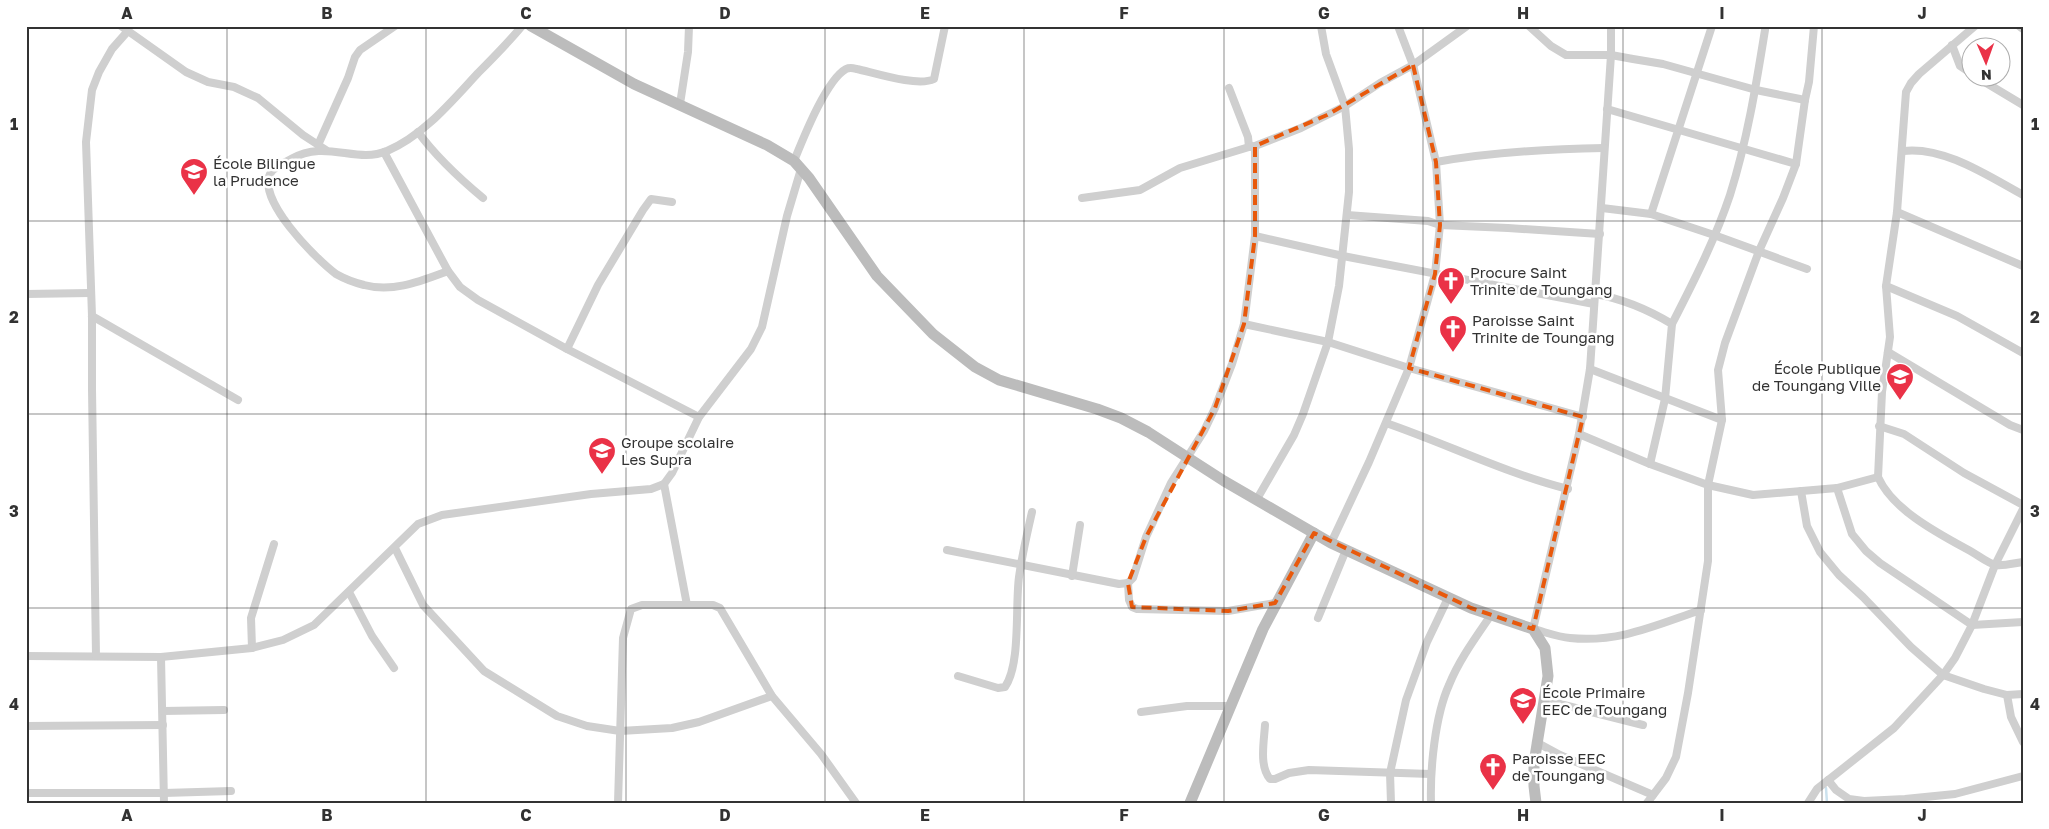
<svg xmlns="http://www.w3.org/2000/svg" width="2049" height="829" viewBox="0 0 2049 829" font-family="'Golos Text',sans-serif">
<rect width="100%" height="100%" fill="#fff"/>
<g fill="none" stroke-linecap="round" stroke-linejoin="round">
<polyline stroke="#cce2ee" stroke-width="2.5" points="1826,788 1827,803"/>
<g stroke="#cfcfcf" stroke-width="8">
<polyline points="121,26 186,72 208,82 234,87 258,98 303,135 326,150"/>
<polyline points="1529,26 1551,46 1566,55 1611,55 1633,59 1663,64 1756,90 1805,100"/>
<path d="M 1611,26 L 1611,55 L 1590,369 L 1579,434 L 1533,629 C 1545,632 1558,637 1570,638 C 1619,643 1656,625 1701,610"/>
<path d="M 1975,26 L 1919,74 L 1911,83 L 1906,92 L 1897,212 L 1886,286 L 1890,337 L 1882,392 L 1878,477 C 1893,511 1941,535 1972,552 C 1979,556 1989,564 1996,565 C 2004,566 2015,563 2023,562"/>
<polyline points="2019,26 2023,29"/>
<polyline points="1952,45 1960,66 1972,74"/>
<polyline points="1978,78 2023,105"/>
<polyline points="1229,88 1248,137 1249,147 1255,146 1301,128 1345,106 1380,83 1413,65 1467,26"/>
<polyline points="680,104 688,52 689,26"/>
<polyline points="1607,109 1796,164"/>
<path d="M 418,132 C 437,158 459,178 483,198"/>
<polyline points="318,145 348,78 355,57 360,50 395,26"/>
<path d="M 1903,151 C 1944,146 1988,176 2023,195"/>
<polyline points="384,152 448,271 460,287 478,300 567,349 699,417"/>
<path d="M 794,161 C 803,139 826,80 846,69 C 850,67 853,68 857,69 C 875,73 918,87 934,79 L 945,26"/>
<path d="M 1436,162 C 1492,152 1547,149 1604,148"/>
<polyline points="1082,198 1140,190 1180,168 1249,147"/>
<polyline points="1602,208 1651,214 1714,235 1807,269"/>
<polyline points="1897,212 2023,266"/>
<polyline points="1651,214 1712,26"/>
<polyline points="1347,215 1428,221 1440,225 1508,228 1600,234"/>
<polyline points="1255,236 1343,256 1594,304"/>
<path d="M 448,271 C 421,281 393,293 364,285 C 356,283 343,278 336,274 C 317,260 252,196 272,171 C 277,166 285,162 291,159 C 326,139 356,164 387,151 C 423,136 451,102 478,73 C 493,58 508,43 522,26"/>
<polyline points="1886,286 1957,316 2023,353"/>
<polyline points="26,294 90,293"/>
<path d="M 1595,294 C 1624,299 1647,309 1672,324 L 1665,399 L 1650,464"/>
<polyline points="92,316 238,400"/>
<polyline points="1244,324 1328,342 1409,368 1583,417"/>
<path d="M 1672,324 C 1693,283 1715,240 1730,195 C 1747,141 1756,86 1765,30"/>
<polyline points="567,349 598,285 643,210 651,199 672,202"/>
<polyline points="1888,352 2010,425 2023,430"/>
<polyline points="1590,369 1722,420"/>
<path d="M 1386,423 C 1447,444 1505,473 1568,489"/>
<polyline points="1879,426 1904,434 1964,473 2023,505"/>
<polyline points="1579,434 1650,464 1708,485 1753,495 1837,488 1878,477"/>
<polyline points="664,484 687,605"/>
<polyline points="1837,488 1852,534 1866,551 1880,563 1972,625 2023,622"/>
<polyline points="1801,491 1807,526 1820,552 1839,575 1863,597 1911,647 1943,675 1984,689 2007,695 2023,694"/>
<polyline points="1257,499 1294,435 1303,414 1328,342 1339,286 1349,192 1349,149 1345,106 1326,54 1321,26"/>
<polyline points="1331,543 1369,462 1409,368 1435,274 1440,225 1436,162 1413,65 1398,26"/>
<polyline points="395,548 423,605 484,671 557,716 587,726 620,731 672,728 699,722 772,696"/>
<polyline points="947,550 1119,584 1128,583 1133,578 1146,537 1171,483 1204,431 1215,408 1232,364 1244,324 1255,236 1255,146"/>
<polyline points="1072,576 1080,525"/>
<polyline points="1128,583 1129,600 1132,607 1137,609 1228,611 1275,603"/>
<polyline points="349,592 372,636 394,668"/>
<polyline points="1318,618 1346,550"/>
<polyline points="252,648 251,618 274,544"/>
<polyline points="26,656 161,657 252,648 283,640 314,625 418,524 442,515 591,494 651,489 664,484 672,473 699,417 751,349 762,327 787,216 801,169"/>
<polyline points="96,656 92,389 92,316 86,142 92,90 99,72 112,49 127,32"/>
<polyline points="161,657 164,803"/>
<path d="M 958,676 L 998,688 L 1005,687 C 1021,664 1015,606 1019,577 C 1022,555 1027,534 1032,512"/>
<polyline points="2007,695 2011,717 2023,742"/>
<polyline points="1544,700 1643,725"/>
<polyline points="163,711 224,710"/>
<polyline points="1141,712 1187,706 1231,706"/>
<path d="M 1265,725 C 1264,742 1259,766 1270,779 L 1275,779 L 1289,773 L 1309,770 L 1431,774"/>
<polyline points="26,726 163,725"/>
<polyline points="1536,742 1560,755 1653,795"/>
<polyline points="1828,780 1836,790 1849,799 1864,801 1905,799 1955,794 2023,776"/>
<polyline points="26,793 164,793 231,791"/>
<polyline points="618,803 623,638 631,609 642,605 713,605 720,608 772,696 821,754 856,803"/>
<polyline points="1391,803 1390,773 1406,700 1427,642 1448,598"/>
<path d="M 1431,803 C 1430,769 1435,716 1449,685 C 1459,660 1476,637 1491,615"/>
<polyline points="1647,803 1666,778 1676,757 1688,693 1708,561 1708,485 1722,420 1718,370 1725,343 1759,251 1783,198 1796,164 1805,100 1809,82 1814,26"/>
<polyline points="1808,803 1817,789 1894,728 1943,675 1955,658 1972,625 1995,565 2023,509"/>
</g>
<g stroke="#bcbcbc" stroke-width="11">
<polyline points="531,26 634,84 767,145 794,161 809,178 877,276 933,334 975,367 999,380 1097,409 1121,418 1148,432 1224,481 1331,543 1471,608 1533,629 1545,648 1548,676 1534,763 1534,786 1536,803"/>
<polyline points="1190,803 1263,629 1314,533"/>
</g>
</g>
<path fill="none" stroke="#e8590c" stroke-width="4" stroke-dasharray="10 6" stroke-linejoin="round" d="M 1413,65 L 1436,162 L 1440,225 L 1435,274 L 1409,368 L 1583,417 L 1533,629 L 1471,608 L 1314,533 L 1275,603 L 1228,611 L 1132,607 L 1128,583 L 1146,537 L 1215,408 L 1244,324 L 1255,236 L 1255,146 L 1327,115 Z"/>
<path fill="none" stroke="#323232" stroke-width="1" stroke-opacity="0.55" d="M 227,26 L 227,803M 426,26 L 426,803M 626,26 L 626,803M 825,26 L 825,803M 1024,26 L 1024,803M 1224,26 L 1224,803M 1423,26 L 1423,803M 1623,26 L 1623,803M 1822,26 L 1822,803M 26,221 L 2023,221M 26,414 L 2023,414M 26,608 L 2023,608"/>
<defs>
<symbol id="school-pin" viewBox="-11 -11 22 30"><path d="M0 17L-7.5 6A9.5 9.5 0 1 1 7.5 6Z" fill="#ea3247" stroke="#fff"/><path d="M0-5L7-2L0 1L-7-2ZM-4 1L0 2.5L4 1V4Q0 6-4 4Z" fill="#fff"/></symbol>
<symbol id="church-pin" viewBox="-11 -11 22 30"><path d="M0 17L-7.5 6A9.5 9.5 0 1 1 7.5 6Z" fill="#ea3247" stroke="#fff"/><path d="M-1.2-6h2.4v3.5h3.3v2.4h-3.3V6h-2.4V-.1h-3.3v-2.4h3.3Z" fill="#fff"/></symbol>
</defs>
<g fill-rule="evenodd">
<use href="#school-pin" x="178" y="156" width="32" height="43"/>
<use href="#church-pin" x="1435" y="265" width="32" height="43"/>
<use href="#church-pin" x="1437" y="313" width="32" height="43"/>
<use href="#school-pin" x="1884" y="361" width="32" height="43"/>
<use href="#school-pin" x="586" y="435" width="32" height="43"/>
<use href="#school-pin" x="1507" y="685" width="32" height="43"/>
<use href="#church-pin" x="1477" y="751" width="32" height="43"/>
</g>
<g text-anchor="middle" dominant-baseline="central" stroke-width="5" stroke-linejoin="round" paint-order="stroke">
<g font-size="15" fill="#323232" stroke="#fff" text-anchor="start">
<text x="213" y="163">École Bilingue<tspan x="213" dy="17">la Prudence</tspan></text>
<text x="1470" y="272">Procure Saint<tspan x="1470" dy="17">Trinite de Toungang</tspan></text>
<text x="1472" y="320">Paroisse Saint<tspan x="1472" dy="17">Trinite de Toungang</tspan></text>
<text x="1881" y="368" text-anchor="end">École Publique<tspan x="1881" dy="17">de Toungang Ville</tspan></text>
<text x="621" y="442">Groupe scolaire<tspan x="621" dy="17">Les Supra</tspan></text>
<text x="1542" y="692">École Primaire<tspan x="1542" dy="17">EEC de Toungang</tspan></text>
<text x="1512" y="758">Paroisse EEC<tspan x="1512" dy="17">de Toungang</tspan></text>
</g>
</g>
<rect width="2049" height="829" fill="none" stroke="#ffffff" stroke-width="55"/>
<g transform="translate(1986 62) rotate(178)"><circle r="24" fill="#ffffff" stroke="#adadad"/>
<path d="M0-4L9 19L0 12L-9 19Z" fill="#ea3247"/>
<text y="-8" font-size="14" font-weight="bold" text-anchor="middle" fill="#323232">N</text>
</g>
<rect x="28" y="28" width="1994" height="774" fill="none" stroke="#323232" stroke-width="2"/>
<g font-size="16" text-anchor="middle" font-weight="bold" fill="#323232">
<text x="127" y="19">A</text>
<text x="327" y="19">B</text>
<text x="526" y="19">C</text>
<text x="725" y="19">D</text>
<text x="925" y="19">E</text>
<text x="1124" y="19">F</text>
<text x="1324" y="19">G</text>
<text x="1523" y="19">H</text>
<text x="1722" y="19">I</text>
<text x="1922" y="19">J</text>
<text x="14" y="130">1</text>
<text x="2035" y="130">1</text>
<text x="14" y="323">2</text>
<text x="2035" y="323">2</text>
<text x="14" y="517">3</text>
<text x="2035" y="517">3</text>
<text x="14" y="710">4</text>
<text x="2035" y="710">4</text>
<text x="127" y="821">A</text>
<text x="327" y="821">B</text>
<text x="526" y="821">C</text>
<text x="725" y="821">D</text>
<text x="925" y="821">E</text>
<text x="1124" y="821">F</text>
<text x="1324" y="821">G</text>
<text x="1523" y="821">H</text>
<text x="1722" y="821">I</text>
<text x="1922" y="821">J</text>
</g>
</svg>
